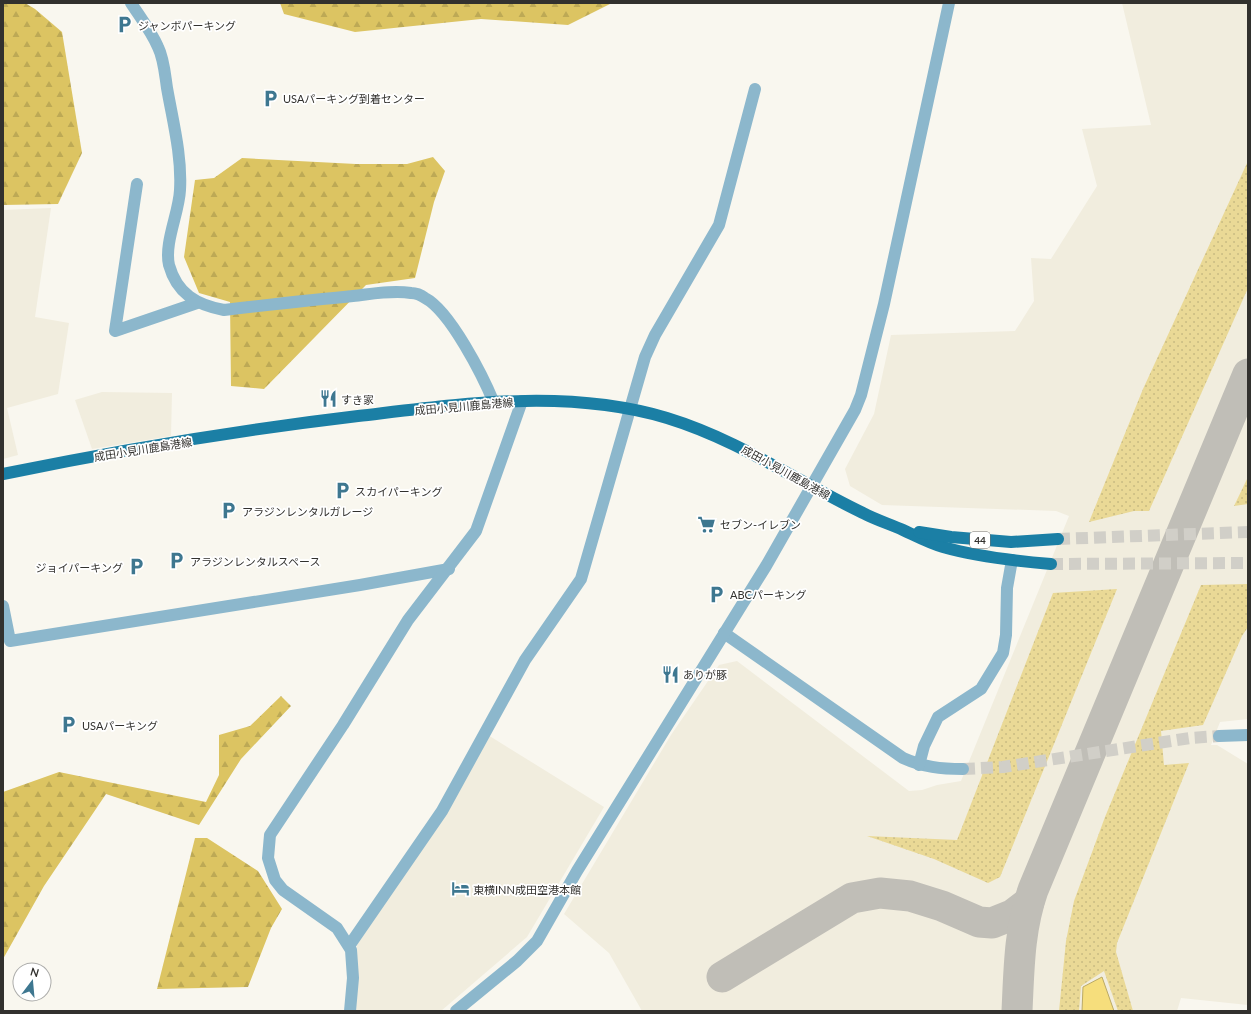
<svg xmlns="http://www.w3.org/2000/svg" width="1251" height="1014" viewBox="0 0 1251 1014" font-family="Lato,'Noto Sans JP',sans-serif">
<defs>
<pattern id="grass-dots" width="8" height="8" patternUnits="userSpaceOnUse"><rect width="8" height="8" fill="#ead996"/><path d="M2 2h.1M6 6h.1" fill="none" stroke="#c9bb82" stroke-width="1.8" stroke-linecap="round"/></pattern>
<pattern id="forest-firs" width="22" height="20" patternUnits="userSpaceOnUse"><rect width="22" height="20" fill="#dcc462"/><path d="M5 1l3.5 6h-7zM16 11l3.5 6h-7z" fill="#bda955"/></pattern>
</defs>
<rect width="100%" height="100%" fill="#f9f7ef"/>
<g fill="#f1edde">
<polygon points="1122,3 1248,3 1248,719 1220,722 1211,745 1217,745 1248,764 1248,1005 1181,998 1177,1011 642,1011 609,953 564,914 671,735 719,665 737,661 909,791 922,790 937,785 961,781 1069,516 1056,511 882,505 850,486 845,469 874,414 891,335 1015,331 1034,301 1031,258 1051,259 1097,186 1082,129 1151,125"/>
<polygon points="51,208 35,317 69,323 58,394 7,408 18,455 3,459 3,210"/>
<polygon points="102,392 172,393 171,436 92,449 75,400"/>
<polygon points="488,735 604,807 527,937 441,1011 354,1011 357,945 425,840"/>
</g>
<g fill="url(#grass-dots)">
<polygon points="1248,161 1248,288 1149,511 1134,511 1089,522 1143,389"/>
<polygon points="1248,477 1248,504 1234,506"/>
<polygon points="1248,584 1248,627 1242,636 1203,725 1161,731 1164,765 1189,763 1117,943 1116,952 1133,1011 1118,1011 1104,971 1081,986 1079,1011 1059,1011 1066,941 1074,901 1105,817 1201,585"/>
<polygon points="1117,589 1000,877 988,883 934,859 867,836 957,840 1053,593"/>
</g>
<g fill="url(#forest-firs)">
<polygon points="3,3 25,3 35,9 62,32 82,153 58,204 3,205"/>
<polygon points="280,3 612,3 568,25 481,19 355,32 284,14"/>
<polygon points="433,157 445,171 434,202 415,278 366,285 264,389 231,386 230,302 199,293 184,257 195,180 214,178 242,158 356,164 407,164"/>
<polygon points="281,696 291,706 241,759 199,825 106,794 44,886 3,959 3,792 59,772 206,802 219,775 219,735 250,726"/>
<polygon points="195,838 207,838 258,871 282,909 271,928 248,987 157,989"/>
</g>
<polygon fill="#f6de7c" stroke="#bbaa65" points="1102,977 1114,1011 1082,1011 1083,987"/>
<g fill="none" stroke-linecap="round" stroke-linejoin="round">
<g stroke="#c0beb7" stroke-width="31">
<polyline points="722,977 852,898 880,893 910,896 942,906 979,922 992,923 1012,915 1029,902"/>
<path d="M 1017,1011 C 1019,970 1019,930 1033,890 L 1248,374"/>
</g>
<polyline stroke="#d1cfc8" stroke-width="12" stroke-dasharray="12 6" stroke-linecap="butt" points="963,769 1003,767 1190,738 1219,736"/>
<g stroke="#d1cfc8" stroke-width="12" stroke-dasharray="12 6" stroke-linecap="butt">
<polyline points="1058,539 1248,532"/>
<polyline points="1051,564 1248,563"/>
</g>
<g stroke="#8cb7cc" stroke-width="12">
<path d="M 131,3 C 140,17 151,31 158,47 C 164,59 165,75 167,88 C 173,122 182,156 180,190 C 179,213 164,243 169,265 C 177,294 197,305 224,310 C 267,305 310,300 353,296 C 372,294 392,290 411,293 C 415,293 421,295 425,298 C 450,311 483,376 494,403"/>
<polyline points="137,184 115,331 197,303"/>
<polyline points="3,606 10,641 360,585 449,569"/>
<path d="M 724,633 L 903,758 C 923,767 941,769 963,769"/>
<polyline points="1219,736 1248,735"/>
<polyline points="919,765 924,746 938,717 981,689 1003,653 1006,635 1007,588 1012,560"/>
<polyline points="349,946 442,811 525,660 581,579 645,357 655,335 719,225 755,89"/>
<polyline points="350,1011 353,978 351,950 337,928 283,890 275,880 268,858 270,835 343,725 408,620 476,531 522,401"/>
<polyline points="456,1011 517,961 537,941 577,871 766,566 855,410 861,395 884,304 949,3"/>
</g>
<g stroke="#1b7fa5" stroke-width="12">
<path d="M 3,474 C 120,450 240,430 358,416 C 461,404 566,388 667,418 C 739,440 796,481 863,513 C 876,520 890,524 903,530 C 916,536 929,543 943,547 C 978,557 1015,561 1051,564"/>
<polyline points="919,532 951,537 1011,542 1058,539"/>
</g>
</g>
<defs>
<symbol id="parking-bare" viewBox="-9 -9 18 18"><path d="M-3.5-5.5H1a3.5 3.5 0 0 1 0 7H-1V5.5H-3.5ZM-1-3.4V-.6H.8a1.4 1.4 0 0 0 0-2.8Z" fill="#3e7790" stroke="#fff" stroke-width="2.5" paint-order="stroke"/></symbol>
<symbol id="restaurant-bare" viewBox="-9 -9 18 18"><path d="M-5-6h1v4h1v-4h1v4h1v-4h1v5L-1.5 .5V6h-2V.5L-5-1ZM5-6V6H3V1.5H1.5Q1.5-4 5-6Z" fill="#3e7790" stroke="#fff" stroke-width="2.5" paint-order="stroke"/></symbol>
<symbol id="supermarket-bare" viewBox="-9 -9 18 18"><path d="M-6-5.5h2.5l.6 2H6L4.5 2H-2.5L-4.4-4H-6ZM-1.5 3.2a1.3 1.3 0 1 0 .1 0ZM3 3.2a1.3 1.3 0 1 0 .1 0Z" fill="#3e7790" stroke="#fff" stroke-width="2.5" paint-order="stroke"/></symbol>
<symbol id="hotel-bare" viewBox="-9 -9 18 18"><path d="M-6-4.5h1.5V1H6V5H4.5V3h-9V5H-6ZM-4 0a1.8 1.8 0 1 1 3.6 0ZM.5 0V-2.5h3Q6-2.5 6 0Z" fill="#3e7790" stroke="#fff" stroke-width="2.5" paint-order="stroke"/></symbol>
</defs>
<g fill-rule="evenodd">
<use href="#parking-bare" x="112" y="12" width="25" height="25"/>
<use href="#parking-bare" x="258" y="86" width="25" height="25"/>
<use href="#restaurant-bare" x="316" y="386" width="25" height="25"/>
<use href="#parking-bare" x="330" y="478" width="25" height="25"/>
<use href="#parking-bare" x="216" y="498" width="25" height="25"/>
<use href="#supermarket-bare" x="694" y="512" width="25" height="25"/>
<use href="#parking-bare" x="164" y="548" width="25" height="25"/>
<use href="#parking-bare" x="124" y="554" width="25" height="25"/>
<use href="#parking-bare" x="704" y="582" width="25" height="25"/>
<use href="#restaurant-bare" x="658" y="662" width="25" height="25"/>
<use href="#parking-bare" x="56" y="712" width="25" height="25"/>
<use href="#hotel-bare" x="448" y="876" width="25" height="25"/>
</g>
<g text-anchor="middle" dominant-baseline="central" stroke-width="3.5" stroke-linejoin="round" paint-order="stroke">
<rect fill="#fff" stroke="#706f6d" stroke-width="1" x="970" y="532" width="20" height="16" rx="3"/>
<g font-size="10" font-weight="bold" fill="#32312e">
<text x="980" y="540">44</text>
</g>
<g font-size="11" fill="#32312e" stroke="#fff" text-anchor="start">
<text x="138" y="25">ジャンボパーキング</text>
<text x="283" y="98">USAパーキング到着センター</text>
<text x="341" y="399">すき家</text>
<text x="355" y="491">スカイパーキング</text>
<text x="242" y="511">アラジンレンタルガレージ</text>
<text x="720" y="524">セブン-イレブン</text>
<text x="190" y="561">アラジンレンタルスペース</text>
<text x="123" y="567" text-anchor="end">ジョイパーキング</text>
<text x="730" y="594">ABCパーキング</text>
<text x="683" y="674">ありが豚</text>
<text x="82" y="725">USAパーキング</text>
<text x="473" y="889">東横INN成田空港本館</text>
</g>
<g font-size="11" fill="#32312e" stroke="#fff">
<text transform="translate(464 406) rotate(-5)">成田小見川鹿島港線</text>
<text transform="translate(143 449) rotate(-9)">成田小見川鹿島港線</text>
<text transform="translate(786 472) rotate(29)">成田小見川鹿島港線</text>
</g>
</g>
<rect width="1251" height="1014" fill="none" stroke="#32312e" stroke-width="8"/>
<g transform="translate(32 982) rotate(16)"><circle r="19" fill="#ffffff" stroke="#adadab"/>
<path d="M0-3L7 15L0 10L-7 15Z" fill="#3e7790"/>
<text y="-6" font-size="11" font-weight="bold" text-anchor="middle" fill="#32312e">N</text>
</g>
</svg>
